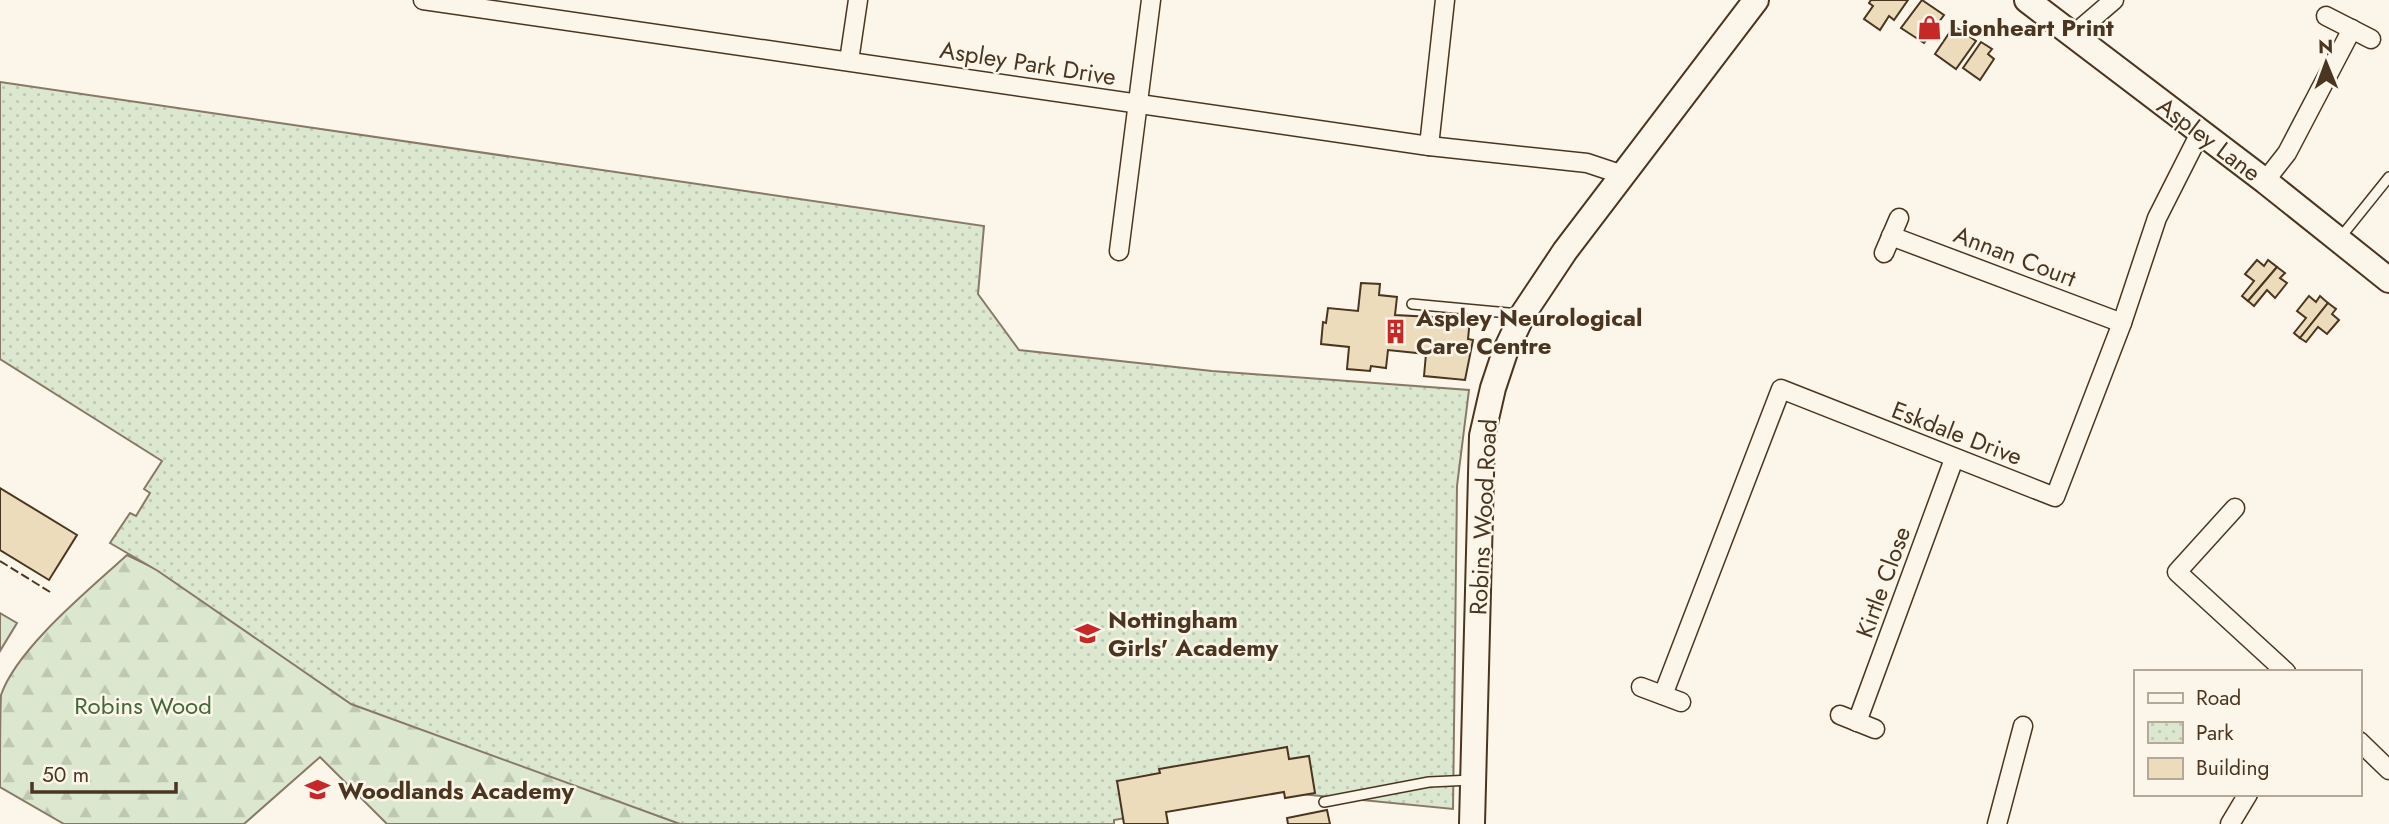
<svg xmlns="http://www.w3.org/2000/svg" width="2389" height="824" viewBox="0 0 2389 824" font-family="Jost,sans-serif">
<defs>
<pattern id="forest-firs" width="22" height="20" patternUnits="userSpaceOnUse" patternTransform="scale(1.75)"><rect width="22" height="20" fill="#dce7d0"/><path d="M5 1l3.5 6h-7zM16 11l3.5 6h-7z" fill="#bec7b2"/></pattern>
<pattern id="park-dots" width="8" height="8" patternUnits="userSpaceOnUse" patternTransform="scale(1.75)"><rect width="8" height="8" fill="#dce7d0"/><path d="M2 2h.1M6 6h.1" fill="none" stroke="#bec7b2" stroke-width="1.8" stroke-linecap="round"/></pattern>
</defs>
<rect width="100%" height="100%" fill="#fbf6e9"/>
<polygon fill="#dce7d0" stroke="#887966" stroke-width="2" points="0,613 17,623 0,651"/>
<path fill="url(#forest-firs)" stroke="#887966" stroke-width="2" d="M 127,555 L 678,821 L 680,824 L 387,824 L 320,757 L 244,824 L 64,824 L 0,787 C 0,766 0,712 1,695 C 17,648 90,589 127,555 Z"/>
<polygon fill="url(#park-dots)" stroke="#887966" stroke-width="2" points="0,82 984,226 978,294 1019,350 1212,371 1469,390 1457,486 1453,809 1269,791 1114,820 1114,824 680,824 351,704 158,571 110,543 130,513 136,516 150,493 144,489 162,461 0,359"/>
<g fill="#ecdcbc" stroke="#4a3520" stroke-width="2">
<polygon points="1871,0 1908,0 1894,20 1889,16 1880,30 1864,19 1873,6 1869,3"/>
<polygon points="1922,0 1944,15 1924,43 1901,28"/>
<polygon points="1954,26 1976,41 1956,69 1935,54"/>
<polygon points="1981,42 1992,49 1988,54 1994,59 1980,80 1963,68"/>
<polygon points="2257,260 2264,266 2268,260 2277,267 2248,301 2242,296 2254,281 2245,274"/>
<polygon points="2277,267 2285,273 2280,278 2287,283 2275,298 2267,290 2254,306 2248,301"/>
<polygon points="1361,283 1380,284 1379,295 1397,297 1395,315 1470,319 1468,339 1473,340 1465,380 1424,376 1426,354 1388,350 1386,368 1371,366 1370,371 1347,369 1349,347 1321,344 1323,322 1326,323 1328,308 1358,311"/>
<polygon points="2309,296 2316,302 2320,296 2328,303 2300,338 2294,333 2306,318 2297,311"/>
<polygon points="2328,303 2336,309 2332,314 2339,320 2327,334 2318,327 2306,342 2300,338"/>
<polygon points="0,488 77,535 49,580 0,550"/>
<polygon points="1287,747 1289,759 1309,756 1315,793 1285,798 1284,792 1166,812 1168,824 1124,824 1117,781 1160,773 1159,769"/>
<polygon points="1327,810 1330,824 1288,824 1287,818"/>
</g>
<g fill="none" stroke-linecap="round" stroke-linejoin="round">
<defs>
<g id="lane">
<polyline points="2340,238 2389,177"/>
<polyline points="1412,304 1519,314"/>
<polyline points="1324,802 1429,782 1472,780"/>
</g>
<g id="street">
<polyline points="423,0 1429,146 1587,163 1614,172 1620,181"/>
<polyline points="2326,16 2371,39"/>
<polyline points="2072,36 2114,0"/>
<polyline points="849,61 858,0"/>
<polyline points="1429,146 1445,0"/>
<polyline points="2265,181 2287,153 2352,29"/>
<polyline points="1891,236 2122,323"/>
<polyline points="1119,251 1151,0"/>
<polyline points="1884,253 1899,218"/>
<polyline points="2235,508 2177,572 2286,672"/>
<polyline points="1641,687 1681,702"/>
<polyline points="1663,695 1781,389 2055,497 2122,323 2157,218 2200,133"/>
<polyline points="1840,715 1875,729"/>
<polyline points="1857,722 1954,459"/>
<polyline points="2359,741 2389,770"/>
<polyline points="1997,824 2023,726"/>
<polyline points="2230,824 2248,794"/>
</g>
<g id="secondary">
<polyline points="2027,0 2265,181 2389,280"/>
<polyline points="1472,824 1482,436 1493,388 1505,352 1523,314 1565,251 1756,0"/>
</g>
</defs>
<use href="#lane" stroke="#4a3520" stroke-width="12"/>
<use href="#street" stroke="#4a3520" stroke-width="21"/>
<use href="#secondary" stroke="#4a3520" stroke-width="28"/>
<use href="#lane" stroke="#fbf6e9" stroke-width="9"/>
<use href="#street" stroke="#fbf6e9" stroke-width="18"/>
<use href="#secondary" stroke="#fbf6e9" stroke-width="24"/>
<polyline stroke="#4a3520" stroke-width="2" stroke-dasharray="9 3.5" stroke-linecap="butt" points="0,561 50,592"/>
</g>
<defs>
<symbol id="shop-bare" viewBox="-9 -9 18 18"><path d="M-5-2.5h2.3a2.7 3.5 0 0 1 5.4 0H5L5.5 6h-11ZM-1.5-2.5h3a1.5 2.3 0 0 0-3 0Z" fill="#c62828" stroke="#fbf6e9" stroke-width="2.5" paint-order="stroke"/></symbol>
<symbol id="building-bare" viewBox="-9 -9 18 18"><path d="M-4-6H4V6H1V3H-1V6H-4ZM-2.5-4.3h1.7v1.8h-1.7ZM.8-4.3h1.7v1.8H.8ZM-2.5-1h1.7V.8h-1.7ZM.8-1h1.7V.8H.8Z" fill="#c62828" stroke="#fbf6e9" stroke-width="2.5" paint-order="stroke"/></symbol>
<symbol id="school-bare" viewBox="-9 -9 18 18"><path d="M0-5L7-2L0 1L-7-2ZM-4 1L0 2.5L4 1V4Q0 6-4 4Z" fill="#c62828" stroke="#fbf6e9" stroke-width="2.5" paint-order="stroke"/></symbol>
</defs>
<g fill-rule="evenodd">
<use href="#shop-bare" x="1912" y="10" width="35" height="35"/>
<use href="#building-bare" x="1378" y="314" width="35" height="35"/>
<use href="#school-bare" x="1070" y="616" width="35" height="35"/>
<use href="#school-bare" x="300" y="772" width="35" height="35"/>
</g>
<g text-anchor="middle" dominant-baseline="central" stroke-width="5" stroke-linejoin="round" paint-order="stroke">
<g font-size="24" font-weight="bold" fill="#4a3520" stroke="#fbf6e9" text-anchor="start">
<text x="1949" y="27">Lionheart Print</text>
<text x="1416" y="317">Aspley Neurological<tspan x="1416" dy="28">Care Centre</tspan></text>
<text x="1108" y="619">Nottingham<tspan x="1108" dy="28">Girls' Academy</tspan></text>
<text x="338" y="790">Woodlands Academy</text>
</g>
<g font-size="24" fill="#4a3520" stroke="#fbf6e9">
<text transform="translate(1028 63) rotate(9)">Aspley Park Drive</text>
<text transform="translate(2209 139) rotate(37)">Aspley Lane</text>
<text transform="translate(2015 256) rotate(21)">Annan Court</text>
<text transform="translate(1957 433) rotate(21)">Eskdale Drive</text>
<text transform="translate(1483 517) rotate(-87)">Robins Wood Road</text>
<text transform="translate(1883 582) rotate(-70)">Kirtle Close</text>
</g>
<g font-size="24" fill="#436837" stroke="#fbf6e9">
<text x="143" y="705">Robins Wood</text>
</g>
</g>
<rect x="2134" y="670" width="228" height="126" fill="#fbf6e9" stroke="#b4a999" stroke-width="2"/>
<rect x="2148" y="693" width="35" height="10" fill="#fbf6e9" stroke="#b4a999" stroke-width="2"/>
<text x="2196" y="705" font-size="21" fill="#4a3520">Road</text>
<rect x="2148" y="722" width="35" height="21" fill="url(#park-dots)" stroke="#b4a999" stroke-width="2"/>
<text x="2196" y="740" font-size="21" fill="#4a3520">Park</text>
<rect x="2148" y="758" width="35" height="21" fill="#ecdcbc" stroke="#b4a999" stroke-width="2"/>
<text x="2196" y="775" font-size="21" fill="#4a3520">Building</text>
<g transform="translate(2326 63) rotate(359)" stroke="#fbf6e9" stroke-width="5" paint-order="stroke">
<path d="M0-5L12 26L0 18L-12 26Z" fill="#4a3520"/>
<text y="-10" font-size="19" font-weight="bold" text-anchor="middle" fill="#4a3520">N</text>
</g>
<path d="M32 782v10h144v-10" fill="none" stroke="#4a3520" stroke-width="3.5"/>
<text x="42" y="782" font-size="21" fill="#4a3520" stroke="#fbf6e9" stroke-width="5" paint-order="stroke">50 m</text>
</svg>
